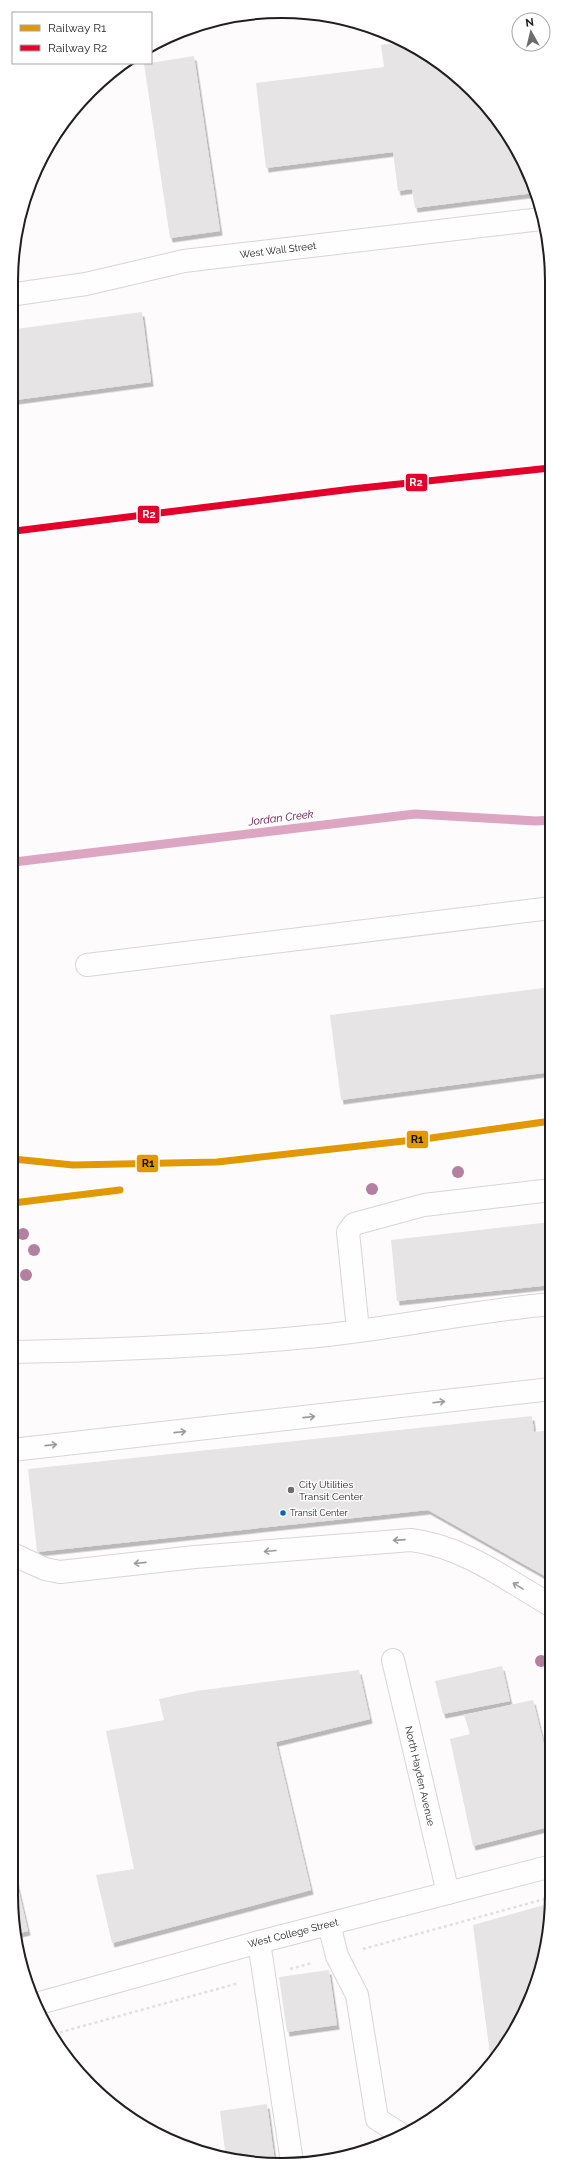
<svg xmlns="http://www.w3.org/2000/svg" width="563" height="2176" viewBox="0 0 563 2176" font-family="Raleway,sans-serif">
<defs>
<filter id="shadow"><feDropShadow dx="2.5" dy="4.5" stdDeviation="0" flood-color="#0004"/></filter>
</defs>
<rect width="100%" height="100%" fill="#fdfbfc"/>
<g fill="none" stroke-linecap="round" stroke-linejoin="round">
<polyline stroke="#dca6c3" stroke-width="9" points="14,862 415,814 536,821 551,820"/>
</g>
<g fill="#e6e4e5" filter="url(#shadow)">
<polygon points="395,37 401,39 473,90 524,162 534,193 415,208 412,189 398,191 393,152 266,168 256,83 384,67 381,45 395,43"/>
<polygon points="194,56 220,231 170,238 144,64"/>
<polygon points="142,312 151,382 16,400 16,329"/>
<polygon points="551,987 551,1072 341,1100 330,1015"/>
<polygon points="551,1222 551,1285 397,1301 391,1240"/>
<polygon points="532,1416 534,1432 551,1430 552,1580 428,1510 37,1552 28,1469"/>
<polygon points="502,1666 510,1701 443,1714 435,1681"/>
<polygon points="359,1670 370,1719 276,1742 311,1890 112,1943 96,1875 134,1869 106,1731 164,1720 159,1699 196,1691"/>
<polygon points="533,1700 552,1777 552,1826 473,1846 450,1739 470,1734 464,1715"/>
<polygon points="11,1858 28,1931 15,1934 11,1894"/>
<polygon points="551,1903 547,1947 531,1998 507,2045 491,2062 473,1925"/>
<polygon points="329,1970 337,2025 287,2032 279,1977"/>
<polygon points="267,2104 275,2163 264,2164 226,2158 220,2111"/>
</g>
<g fill="none" stroke-linecap="round" stroke-linejoin="round">
<defs>
<g id="minor">
<polyline points="16,294 86,284 184,261 541,219"/>
<polyline points="87,965 551,908"/>
<polyline points="358,1330 348,1232 354,1224 424,1205 551,1190"/>
<path d="M 13,1352 C 113,1350 217,1346 318,1336 C 396,1328 473,1311 551,1304"/>
<polyline points="12,1450 551,1389"/>
<path d="M 12,1554 L 45,1569 L 60,1572 L 195,1557 L 411,1540 C 463,1546 507,1580 552,1606"/>
<polyline points="393,1660 448,1893"/>
<polyline points="329,1924 337,1956 357,1995 377,2119 399,2133 400,2138"/>
<polyline points="259,1942 292,2162"/>
</g>
<polyline id="major" points="36,2004 259,1942 552,1866"/>
</defs>
<use href="#minor" stroke="#d7d6d6" stroke-width="24"/>
<use href="#major" stroke="#d7d6d6" stroke-width="24"/>
<g stroke="#e1e0e0" stroke-width="2.5" stroke-dasharray="3 3" stroke-linecap="butt">
<polyline points="363,1949 552,1897"/>
<polyline points="290,1969 312,1963"/>
<polyline points="54,2034 239,1983"/>
</g>
<use href="#minor" stroke="#fffeff" stroke-width="22"/>
<use href="#major" stroke="#fffeff" stroke-width="22"/>
<defs>
<g id="rail-1">
<polyline points="13,1159 73,1165 217,1162 431,1138 551,1121"/>
<polyline points="13,1203 120,1190"/>
</g>
<polyline id="rail-2" points="15,531 352,489 550,468"/>
</defs>
<use href="#rail-1" stroke="#fff" stroke-width="10"/>
<use href="#rail-2" stroke="#fff" stroke-width="10"/>
<use href="#rail-1" stroke="#e29803" stroke-width="7"/>
<use href="#rail-2" stroke="#e4002b" stroke-width="7"/>
</g>
<g fill="#b380a0">
<circle cx="458" cy="1172" r="6"/>
<circle cx="372" cy="1189" r="6"/>
<circle cx="23" cy="1234" r="6"/>
<circle cx="34" cy="1250" r="6"/>
<circle cx="26" cy="1275" r="6"/>
<circle cx="541" cy="1661" r="6"/>
</g>
<defs><path id="oneway-shaft" d="M-6 0H5M1.5-3L5.5 0L1.5 3" fill="none" stroke-width="1.6" stroke-linecap="round" stroke-linejoin="round"/></defs>
<g stroke="#9b999a">
<use href="#oneway-shaft" transform="translate(439 1402) rotate(-7)"/>
<use href="#oneway-shaft" transform="translate(309 1417) rotate(-6)"/>
<use href="#oneway-shaft" transform="translate(180 1432) rotate(-6)"/>
<use href="#oneway-shaft" transform="translate(51 1445) rotate(-6)"/>
<use href="#oneway-shaft" transform="translate(399 1540) rotate(176)"/>
<use href="#oneway-shaft" transform="translate(270 1551) rotate(175)"/>
<use href="#oneway-shaft" transform="translate(140 1563) rotate(174)"/>
<use href="#oneway-shaft" transform="translate(518 1586) rotate(-149)"/>
</g>
<circle fill="#6d6b6c" stroke="#fff" stroke-width="1.5" cx="291" cy="1490" r="4"/>
<circle fill="#0065bd" stroke="#fff" stroke-width="1.5" cx="283" cy="1513" r="3.5"/>
<g text-anchor="middle" dominant-baseline="central" stroke-width="3" stroke-linejoin="round" paint-order="stroke">
<g font-size="9" fill="#201e1f" stroke="#fff" text-anchor="start">
<text x="290" y="1513">Transit Center</text>
</g>
<g font-size="10" fill="#201e1f" stroke="#fff">
<text transform="translate(278 250) rotate(-7)">West Wall Street</text>
<text transform="translate(420 1776) rotate(77)">North Hayden Avenue</text>
<text transform="translate(293 1933) rotate(-14)">West College Street</text>
</g>
<g font-size="10" fill="#201e1f" stroke="#fff" text-anchor="start">
<text x="299" y="1484">City Utilities<tspan x="299" dy="12">Transit Center</tspan></text>
</g>
<g font-size="11" font-style="italic" fill="#610142" stroke="#fff">
<text transform="translate(281 818) rotate(-7)">Jordan Creek</text>
</g>
</g>
<path d="M0 0H563V2176H0ZM281 18H282A263 263 0 0 1 545 281V1895A263 263 0 0 1 282 2158H281A263 263 0 0 1 18 1895V281A263 263 0 0 1 281 18Z" fill="#fff" fill-rule="evenodd"/>
<path fill="none" stroke="#201e1f" stroke-width="2" d="M281 18H282A263 263 0 0 1 545 281V1895A263 263 0 0 1 282 2158H281A263 263 0 0 1 18 1895V281A263 263 0 0 1 281 18Z"/>
<g stroke="#fff" stroke-width="1.5">
<rect x="405" y="473" width="23" height="19" rx="4" fill="#e4002b"/>
<rect x="137" y="505" width="23" height="19" rx="4" fill="#e4002b"/>
<rect x="406" y="1130" width="23" height="19" rx="4" fill="#e29803"/>
<rect x="136" y="1154" width="23" height="19" rx="4" fill="#e29803"/>
</g>
<g font-size="11" text-anchor="middle" font-weight="bold" fill="#fff">
<text x="416" y="486">R2</text>
<text x="149" y="518">R2</text>
</g>
<g font-size="11" text-anchor="middle" font-weight="bold" fill="#111">
<text x="417" y="1143">R1</text>
<text x="148" y="1167">R1</text>
</g>
<rect x="12" y="12" width="140" height="52" fill="#ffffff" stroke="#a6a5a5"/>
<rect x="20" y="25" width="20" height="6" fill="#e29803" stroke="#a6a5a5"/>
<text x="48" y="32" font-size="12" fill="#201e1f">Railway R1</text>
<rect x="20" y="45" width="20" height="6" fill="#e4002b" stroke="#a6a5a5"/>
<text x="48" y="52" font-size="12" fill="#201e1f">Railway R2</text>
<g transform="translate(531 32) rotate(352)"><circle r="19" fill="#ffffff" stroke="#a6a5a5"/>
<path d="M0-3L7 15L0 10L-7 15Z" fill="#6d6b6c"/>
<text y="-6" font-size="11" font-weight="bold" text-anchor="middle" fill="#201e1f">N</text>
</g>
</svg>
